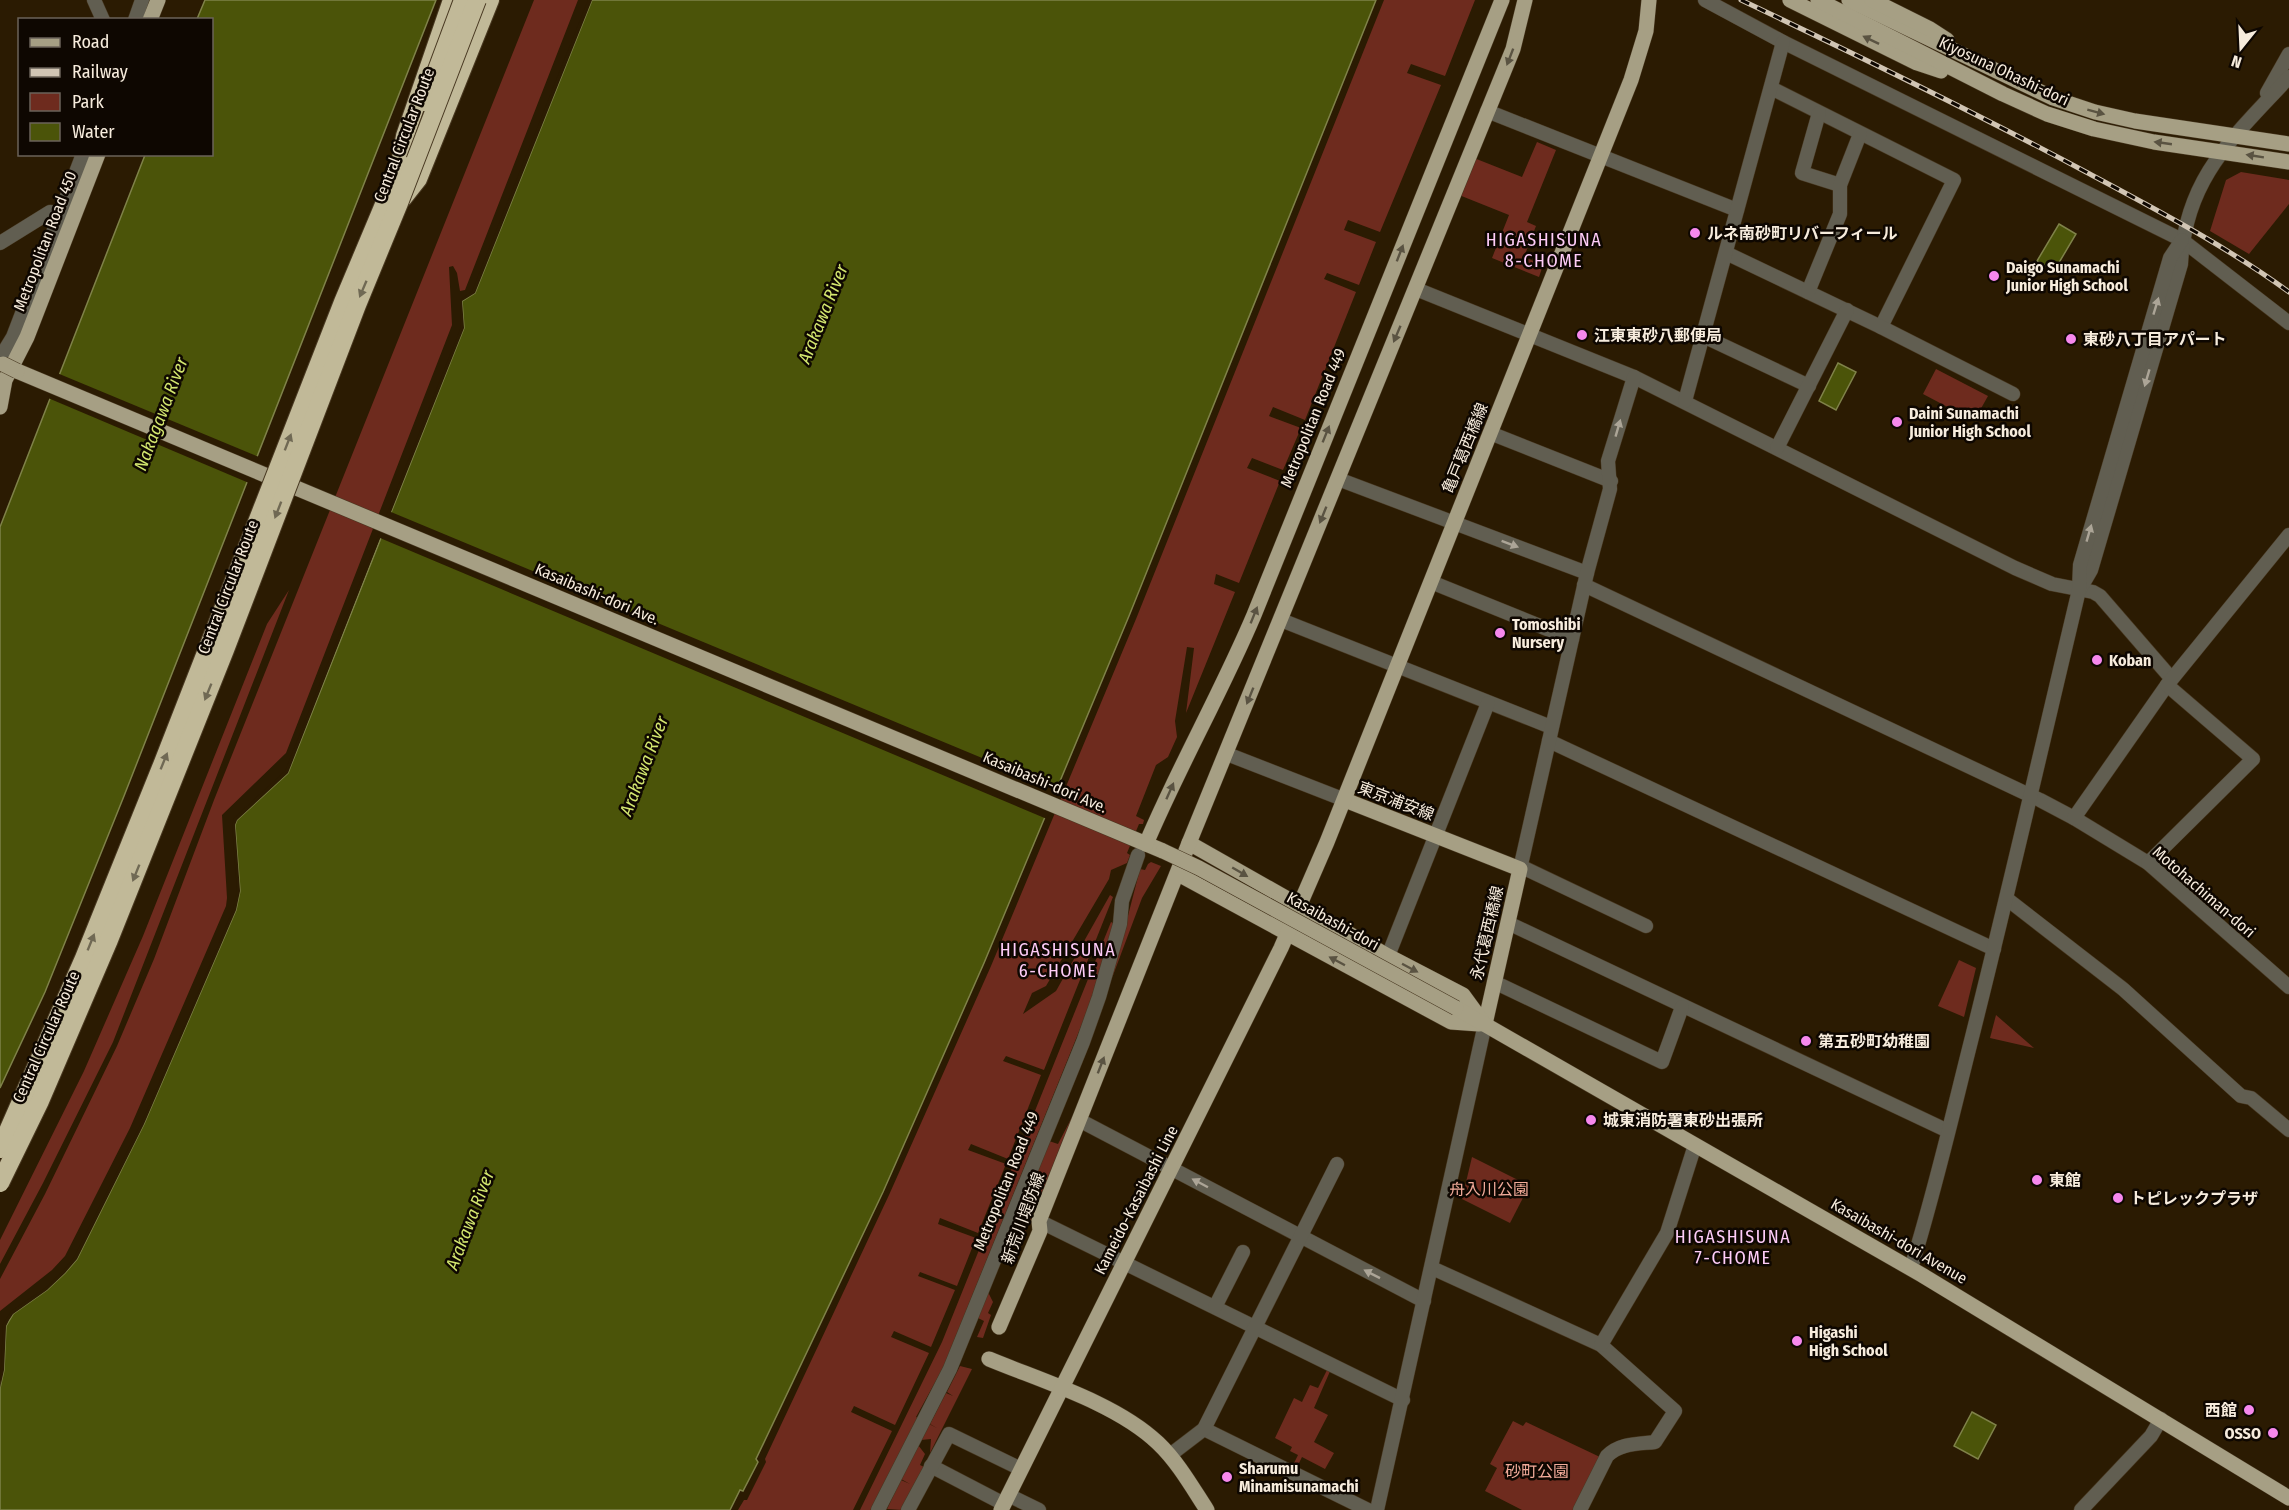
<svg xmlns="http://www.w3.org/2000/svg" width="2289" height="1510" viewBox="0 0 2289 1510" font-family="'Fira Sans Condensed','Noto Sans JP',sans-serif">
<rect width="100%" height="100%" fill="#2b1b02"/>
<g fill="#6e2b1e">
<polygon points="534,0 578,0 465,290 460,291 457,273 453,266 449,267 452,325 286,753 222,815 227,898 226,906 130,1128 65,1256 52,1270 0,1311 0,1279 45,1194 117,1046 154,959 214,800"/>
<polygon points="1384,0 1475,0 1445,76 1411,64 1407,73 1441,85 1380,232 1348,220 1344,230 1376,242 1359,285 1327,273 1324,279 1356,292 1305,420 1273,407 1269,416 1301,428 1283,470 1252,458 1247,468 1280,481 1239,583 1216,574 1214,584 1235,592 1186,713 1194,648 1187,647 1175,721 1177,737 1168,757 1156,765 1136,816 1144,820 1143,824 1139,824 1127,853 1130,855 1127,863 1111,870 1109,879 1046,986 1032,993 1023,1014 1056,991 1110,895 1113,897 1044,1070 1006,1056 1003,1061 1041,1075 1008,1159 971,1144 968,1150 1006,1164 978,1233 940,1218 938,1224 976,1238 957,1286 920,1272 918,1276 955,1290 931,1347 894,1331 891,1337 929,1353 895,1425 854,1406 851,1412 892,1431 853,1510 738,1510 744,1500 747,1500 766,1462 765,1459 889,1195 991,966 1136,619"/>
<polygon points="1537,142 1556,150 1527,222 1536,226 1524,257 1543,265 1539,277 1492,258 1509,215 1459,195 1474,158 1522,177"/>
<polygon points="2241,172 2289,180 2289,204 2249,254 2210,231 2226,180"/>
<polygon points="1936,369 1988,396 1974,421 1923,394"/>
<polygon points="289,590 113,1042 43,1183 0,1264 0,1240 84,1071 143,936 267,624"/>
<polygon points="1151,862 1161,866 1142,898 1112,978 1140,869 1145,870 1148,864"/>
<polygon points="1111,922 1113,923 1099,982 943,1368 916,1417 918,1418 871,1510 860,1510 942,1342"/>
<polygon points="1959,960 1976,968 1964,1017 1938,1006"/>
<polygon points="1996,1015 2034,1048 1990,1038"/>
<polygon points="1072,1117 1073,1117 1041,1195 1039,1191 1042,1180 1032,1181 1049,1141 1058,1144"/>
<polygon points="1472,1157 1524,1183 1526,1192 1510,1223 1462,1199"/>
<polygon points="1030,1187 1035,1197 1030,1208 1034,1211 1021,1242 1010,1237 1021,1208 1030,1210 1022,1207"/>
<polygon points="988,1292 993,1302 988,1313 991,1315 983,1338 977,1337 984,1321 978,1318"/>
<polygon points="960,1366 972,1369 930,1453 931,1439 921,1440 929,1424 937,1428 930,1424 946,1393 953,1396 947,1392"/>
<polygon points="1328,1368 1331,1369 1314,1408 1328,1415 1314,1442 1334,1453 1325,1469 1302,1457 1296,1469 1292,1467 1298,1455 1290,1451 1292,1447 1275,1438 1294,1398 1302,1402 1310,1385 1318,1388"/>
<polygon points="1513,1421 1523,1426 1526,1422 1600,1457 1573,1510 1522,1510 1485,1491 1497,1468 1490,1464"/>
<polygon points="918,1445 925,1454 920,1465 924,1467 902,1510 887,1509 901,1480 910,1484 901,1479"/>
</g>
<g fill="#4b5409" stroke="#7f8249" stroke-width="1.5">
<polygon points="205,0 436,0 124,796 45,992 0,1088 0,527 145,155 212,154 212,20 197,19"/>
<polygon points="592,0 1376,0 1129,616 984,963 883,1192 756,1459 758,1462 743,1491 740,1490 730,1510 0,1510 0,1388 4,1370 6,1326 13,1314 47,1290 65,1273 77,1259 144,1124 236,910 240,891 235,825 237,820 288,773 464,328 462,301 475,293"/>
<polygon points="2059,224 2076,234 2054,271 2037,261"/>
<polygon points="1838,363 1856,372 1836,410 1819,401"/>
<polygon points="1972,1412 1996,1425 1978,1459 1954,1446"/>
</g>
<g fill="#2b1b02">
<polygon points="588,0 592,0 475,293 462,301 464,328 391,512 1059,790 1047,819 380,538 288,773 237,820 235,825 240,891 236,910 144,1124 77,1259 65,1273 47,1290 13,1314 9,1320 6,1326 4,1370 0,1388 3,1324 11,1311 45,1288 63,1271 74,1257 141,1123 177,1043 233,909 237,891 232,826 234,818 285,771 461,327 460,300 472,291"/>
<polygon points="57,373 259,457 249,483 48,398"/>
</g>
<g fill="none" stroke-linecap="round" stroke-linejoin="round">
<defs>
<g id="minor">
<polyline points="94,0 103,20"/>
<polyline points="1705,0 1783,42 2182,240 2289,323"/>
<polyline points="135,20 142,0"/>
<polyline points="1771,88 1954,180 1881,327"/>
<polyline points="2267,93 2289,54"/>
<polyline points="1487,111 1737,210"/>
<polyline points="1819,113 1802,173 1840,185"/>
<polyline points="0,243 50,212 60,213 62,219"/>
<polyline points="1726,253 1881,327 2013,394"/>
<polyline points="1416,289 1634,377 2015,568 2052,584 2093,592 2100,596 2171,678"/>
<polyline points="1808,292 1840,214 1840,185 1860,134"/>
<polyline points="1703,336 1809,386"/>
<polyline points="0,358 13,337 83,154"/>
<polyline points="1685,401 1783,42"/>
<polyline points="1490,433 1611,481"/>
<polyline points="1777,448 1847,310"/>
<polyline points="1338,479 1587,573"/>
<polyline points="1431,582 1572,639"/>
<polyline points="1584,585 2040,800 2074,818 2148,863 2289,987"/>
<path d="M 2080,589 L 2091,570 L 2181,264 C 2185,177 2235,136 2289,77"/>
<polyline points="1281,620 1551,727"/>
<polyline points="1549,741 1994,949"/>
<polyline points="1227,754 1345,800"/>
<polyline points="2074,818 2167,685"/>
<polyline points="2148,863 2253,759 2167,685 2289,535"/>
<polyline points="1520,866 1646,926"/>
<polyline points="1520,869 1587,573 1610,489 1608,461 1634,377"/>
<polyline points="2007,899 2123,989 2241,1096 2251,1098 2289,1130"/>
<polyline points="1508,923 1948,1131"/>
<polyline points="1388,956 1488,703"/>
<polyline points="1494,982 1662,1062 1682,1007"/>
<polyline points="1079,1120 1424,1301"/>
<polyline points="1039,1221 1403,1400"/>
<path d="M 1432,1268 L 1601,1345 L 1675,1411 L 1655,1442 C 1638,1444 1620,1443 1607,1456 L 1580,1510"/>
<path d="M 1911,1268 C 1933,1198 1950,1125 1968,1053 C 2007,899 2042,745 2079,590 L 2080,565 L 2170,258 L 2182,240"/>
<polyline points="1215,1307 1243,1252"/>
<polyline points="1601,1345 1667,1233 1695,1145"/>
<polyline points="1204,1429 1368,1510"/>
<polyline points="1170,1455 1204,1429 1337,1164"/>
<polyline points="931,1466 1004,1504"/>
<polyline points="1008,1495 1039,1510"/>
<polyline points="878,1510 950,1369 1083,1042 1099,997 1120,924 1122,901 1138,855"/>
<polyline points="908,1510 949,1434 1021,1469"/>
<polyline points="1377,1510 1485,1024"/>
<polyline points="2081,1510 2151,1436 2161,1419"/>
</g>
<g id="major">
<polyline points="1790,0 1917,63 1941,71"/>
<polyline points="1818,0 2003,94 2047,114 2094,129 2154,142 2289,162"/>
<polyline points="1849,0 2053,98 2095,112 2135,121 2289,144"/>
<polyline points="1872,0 1930,29 1947,40"/>
<polyline points="150,20 158,0"/>
<polyline points="17,371 1163,851"/>
<polyline points="0,407 5,380 27,337 98,154"/>
<polyline points="1345,800 1520,869 1485,1024"/>
<polyline points="1189,843 1388,956 1463,995 1482,1021"/>
<path d="M 1146,844 C 1179,766 1221,693 1254,615 L 1502,0"/>
<polyline points="1178,874 1451,1022 1479,1024"/>
<polyline points="1456,1008 1922,1275 2289,1498"/>
<polyline points="999,1327 1040,1231 1039,1221 1189,843 1513,49 1525,0"/>
<path d="M 989,1359 C 1042,1381 1116,1403 1158,1443 C 1178,1462 1192,1487 1207,1510"/>
<polyline points="1001,1510 1281,948 1327,842 1631,80 1646,31 1649,0"/>
</g>
<g id="highway">
<polyline points="399,170 405,136 452,0"/>
<polyline points="403,198 418,179 490,0"/>
</g>
</defs>
<use href="#minor" stroke="#483821" stroke-width="15"/>
<use href="#major" stroke="#483821" stroke-width="16"/>
<use href="#highway" stroke="#483821" stroke-width="20"/>
<use href="#minor" stroke="#615e51" stroke-width="14"/>
<use href="#major" stroke="#a69f84" stroke-width="15"/>
<use href="#highway" stroke="#c1b998" stroke-width="18"/>
<defs>
<path id="rail" d="M 1741,0 C 1857,55 1972,111 2086,172 C 2155,209 2226,246 2289,292"/>
</defs>
<use href="#rail" stroke="#d1c5b4" stroke-width="5"/>
<use href="#rail" stroke="#0e0701" stroke-width="3" stroke-dasharray="9" stroke-linecap="butt"/>
<defs>
<g id="major-bridge">
<polyline points="3,364 17,371"/>
<polyline points="1163,851 1199,868 1456,1008"/>
</g>
<g id="highway-bridge">
<polyline points="425,102 463,0"/>
<polyline points="0,1149 84,958 162,765 343,302 401,164"/>
<polyline points="0,1183 40,1101 109,940 225,650 357,305 399,203 477,0"/>
</g>
</defs>
<use href="#major-bridge" stroke="#483821" stroke-width="16" stroke-linecap="butt"/>
<use href="#highway-bridge" stroke="#483821" stroke-width="20" stroke-linecap="butt"/>
<use href="#major-bridge" stroke="#a69f84" stroke-width="15"/>
<use href="#highway-bridge" stroke="#c1b998" stroke-width="18"/>
</g>
<defs><path id="oneway-solid" d="M-6-.8H1V-3.2L6.5 0L1 3.2V.8H-6Z" transform="scale(1.5)"/></defs>
<g fill="#5a5342">
<use href="#oneway-solid" transform="translate(1871 40) rotate(-154)"/>
<use href="#oneway-solid" transform="translate(1510 57) rotate(111)"/>
<use href="#oneway-solid" transform="translate(2096 112) rotate(15)"/>
<use href="#oneway-solid" transform="translate(2163 143) rotate(-172)"/>
<use href="#oneway-solid" transform="translate(2255 156) rotate(-171)"/>
<use href="#oneway-solid" transform="translate(1400 253) rotate(-69)"/>
<use href="#oneway-solid" transform="translate(1397 334) rotate(113)"/>
<use href="#oneway-solid" transform="translate(1326 434) rotate(-68)"/>
<use href="#oneway-solid" transform="translate(1323 515) rotate(112)"/>
<use href="#oneway-solid" transform="translate(1254 615) rotate(-68)"/>
<use href="#oneway-solid" transform="translate(1250 696) rotate(112)"/>
<use href="#oneway-solid" transform="translate(1170 791) rotate(-66)"/>
<use href="#oneway-solid" transform="translate(1240 872) rotate(30)"/>
<use href="#oneway-solid" transform="translate(1337 961) rotate(-152)"/>
<use href="#oneway-solid" transform="translate(1410 968) rotate(28)"/>
<use href="#oneway-solid" transform="translate(1101 1065) rotate(-69)"/>
</g>
<g fill="#706954">
<use href="#oneway-solid" transform="translate(363 289) rotate(113)"/>
<use href="#oneway-solid" transform="translate(288 442) rotate(-69)"/>
<use href="#oneway-solid" transform="translate(278 510) rotate(111)"/>
<use href="#oneway-solid" transform="translate(208 692) rotate(112)"/>
<use href="#oneway-solid" transform="translate(164 761) rotate(-68)"/>
<use href="#oneway-solid" transform="translate(136 873) rotate(112)"/>
<use href="#oneway-solid" transform="translate(91 942) rotate(-68)"/>
</g>
<g fill="#aca597">
<use href="#oneway-solid" transform="translate(2156 306) rotate(-73)"/>
<use href="#oneway-solid" transform="translate(2147 378) rotate(106)"/>
<use href="#oneway-solid" transform="translate(1618 428) rotate(-74)"/>
<use href="#oneway-solid" transform="translate(2089 533) rotate(-74)"/>
<use href="#oneway-solid" transform="translate(1510 544) rotate(21)"/>
<use href="#oneway-solid" transform="translate(1200 1183) rotate(-152)"/>
<use href="#oneway-solid" transform="translate(1372 1274) rotate(-153)"/>
</g>
<g fill="#f688ed" stroke="#0e0701" stroke-width="2">
<circle cx="1695" cy="233" r="6"/>
<circle cx="1994" cy="276" r="6"/>
<circle cx="1582" cy="335" r="6"/>
<circle cx="2071" cy="339" r="6"/>
<circle cx="1897" cy="422" r="6"/>
<circle cx="1500" cy="633" r="6"/>
<circle cx="2097" cy="660" r="6"/>
<circle cx="1806" cy="1041" r="6"/>
<circle cx="1591" cy="1120" r="6"/>
<circle cx="2037" cy="1180" r="6"/>
<circle cx="2118" cy="1198" r="6"/>
<circle cx="1797" cy="1341" r="6"/>
<circle cx="2249" cy="1410" r="6"/>
<circle cx="2273" cy="1433" r="6"/>
<circle cx="1227" cy="1477" r="6"/>
</g>
<g text-anchor="middle" dominant-baseline="central" stroke-width="5" stroke-linejoin="round" paint-order="stroke">
<g font-size="16" fill="#f7ecdd" stroke="#0e0701">
<text transform="translate(2004 71) rotate(25)">Kiyosuna Ohashi-dori</text>
<text transform="translate(404 135) rotate(-69)">Central Circular Route</text>
<text transform="translate(45 241) rotate(-69)">Metropolitan Road 450</text>
<text transform="translate(1313 418) rotate(-68)">Metropolitan Road 449</text>
<text transform="translate(1465 448) rotate(-68)">亀戸葛西橋線</text>
<text transform="translate(228 587) rotate(-69)">Central Circular Route</text>
<text transform="translate(597 594) rotate(23)">Kasaibashi-dori Ave.</text>
<text transform="translate(1045 782) rotate(23)">Kasaibashi-dori Ave.</text>
<text transform="translate(1396 801) rotate(21)">東京浦安線</text>
<text transform="translate(2204 892) rotate(41)">Motohachiman-dori</text>
<text transform="translate(1333 921) rotate(29)">Kasaibashi-dori</text>
<text transform="translate(1487 933) rotate(-77)">永代葛西橋線</text>
<text transform="translate(46 1037) rotate(-66)">Central Circular Route</text>
<text transform="translate(1006 1181) rotate(-68)">Metropolitan Road 449</text>
<text transform="translate(1136 1200) rotate(-63)">Kameido-Kasaibashi Line</text>
<text transform="translate(1023 1218) rotate(-70)">新荒川堤防線</text>
<text transform="translate(1899 1241) rotate(30)">Kasaibashi-dori Avenue</text>
</g>
<g font-size="16" font-weight="bold" fill="#f7ecdd" stroke="#0e0701" text-anchor="start">
<text x="1707" y="233">ルネ南砂町リバーフィール</text>
<text x="2006" y="267">Daigo Sunamachi<tspan x="2006" dy="18">Junior High School</tspan></text>
<text x="1594" y="335">江東東砂八郵便局</text>
<text x="2083" y="339">東砂八丁目アパート</text>
<text x="1909" y="413">Daini Sunamachi<tspan x="1909" dy="18">Junior High School</tspan></text>
<text x="1512" y="624">Tomoshibi<tspan x="1512" dy="18">Nursery</tspan></text>
<text x="2109" y="660">Koban</text>
<text x="1818" y="1041">第五砂町幼稚園</text>
<text x="1603" y="1120">城東消防署東砂出張所</text>
<text x="2049" y="1180">東館</text>
<text x="2130" y="1198">トピレックプラザ</text>
<text x="1809" y="1332">Higashi<tspan x="1809" dy="18">High School</tspan></text>
<text x="2237" y="1410" text-anchor="end">西館</text>
<text x="2261" y="1433" text-anchor="end">OSSO</text>
<text x="1239" y="1468">Sharumu<tspan x="1239" dy="18">Minamisunamachi</tspan></text>
</g>
<g font-size="16" fill="#f2ab9a" stroke="#0e0701">
<text x="1489" y="1189">舟入川公園</text>
<text x="1537" y="1471">砂町公園</text>
</g>
<g font-size="18" letter-spacing="1.5" fill="#ffcdf9" stroke="#0e0701">
<text x="1544" y="240">HIGASHISUNA<tspan x="1544" dy="21">8-CHOME</tspan></text>
<text x="1058" y="950">HIGASHISUNA<tspan x="1058" dy="21">6-CHOME</tspan></text>
<text x="1733" y="1237">HIGASHISUNA<tspan x="1733" dy="21">7-CHOME</tspan></text>
</g>
<g font-size="18" font-style="italic" fill="#d4e76f" stroke="#0e0701">
<text transform="translate(823 314) rotate(-68)">Arakawa River</text>
<text transform="translate(161 414) rotate(-69)">Nakagawa River</text>
<text transform="translate(644 766) rotate(-69)">Arakawa River</text>
<text transform="translate(470 1220) rotate(-69)">Arakawa River</text>
</g>
</g>
<rect x="18" y="18" width="195" height="138" fill="#0e0701" stroke="#6b6359" stroke-width="1.5"/>
<rect x="30" y="38" width="30" height="9" fill="#a69f84" stroke="#6b6359" stroke-width="1.5"/>
<text x="72" y="48" font-size="18" fill="#f7ecdd">Road</text>
<rect x="30" y="68" width="30" height="9" fill="#d1c5b4" stroke="#6b6359" stroke-width="1.5"/>
<text x="72" y="78" font-size="18" fill="#f7ecdd">Railway</text>
<rect x="30" y="93" width="30" height="18" fill="#6e2b1e" stroke="#6b6359" stroke-width="1.5"/>
<text x="72" y="108" font-size="18" fill="#f7ecdd">Park</text>
<rect x="30" y="123" width="30" height="18" fill="#4b5409" stroke="#6b6359" stroke-width="1.5"/>
<text x="72" y="138" font-size="18" fill="#f7ecdd">Water</text>
<g transform="translate(2241 48) rotate(198)" stroke="#0e0701" stroke-width="4.5" paint-order="stroke">
<path d="M0-4.5L10 22L0 15L-10 22Z" fill="#f7ecdd"/>
<text y="-9" font-size="16" font-weight="bold" text-anchor="middle" fill="#f7ecdd">N</text>
</g>
</svg>
